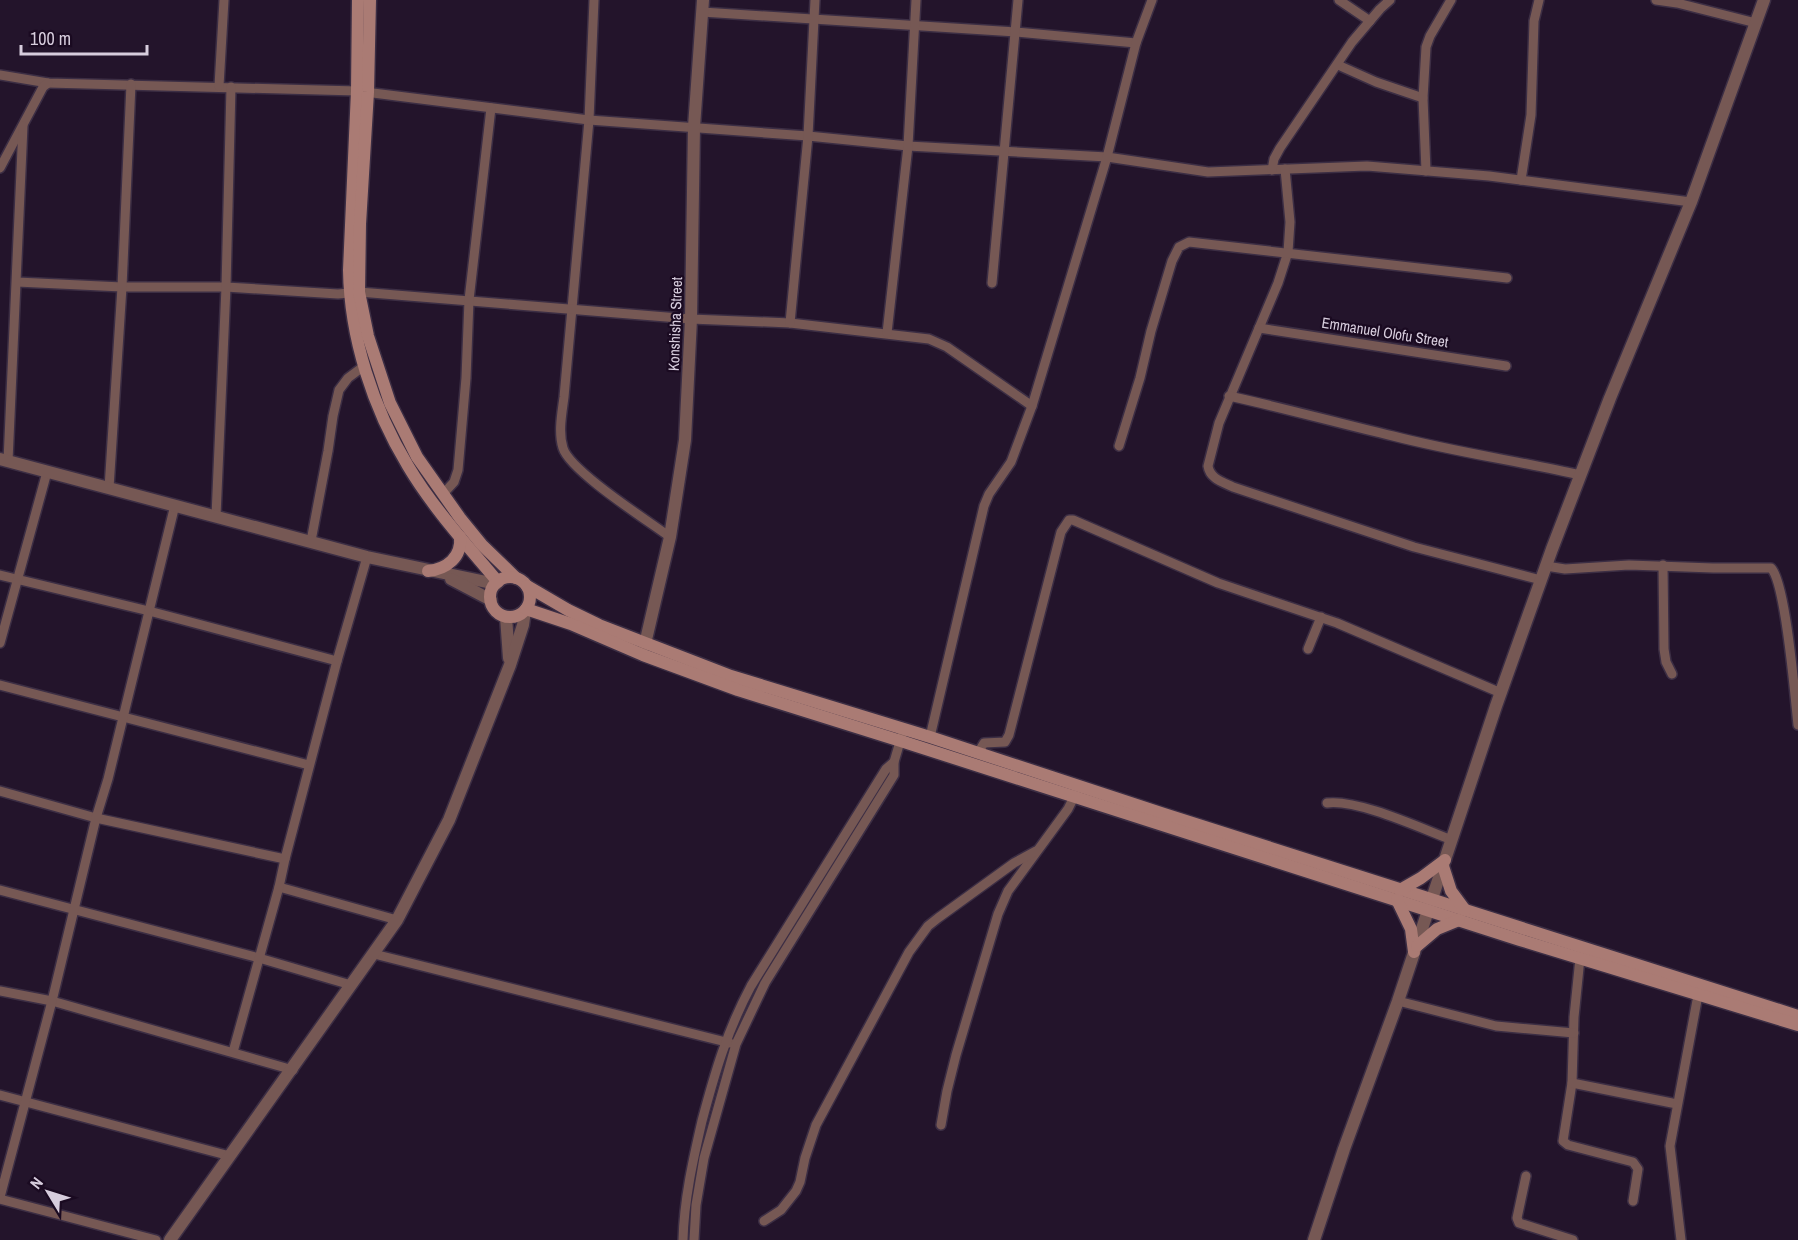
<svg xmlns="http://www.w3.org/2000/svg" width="1798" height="1240" viewBox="0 0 1798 1240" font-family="'Archivo Narrow',sans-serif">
<rect width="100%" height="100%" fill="#23142b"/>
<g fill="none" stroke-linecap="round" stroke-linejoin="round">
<defs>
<g id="minor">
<path d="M 594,0 L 589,120 L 564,397 C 562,413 558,432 563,448 C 570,471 647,520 670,537"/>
<polyline points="1339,0 1370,21"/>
<polyline points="1656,0 1677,3 1756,23"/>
<polyline points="702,12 1016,32 1136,43"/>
<polyline points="1338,65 1376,82 1423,98"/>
<polyline points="0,75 48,83 357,91 589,120 808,136 908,146 1107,157 1208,172 1367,166 1489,176 1691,202"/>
<polyline points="219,86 224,0"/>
<polyline points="0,168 43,87 48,83"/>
<path d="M 1285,169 L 1290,222 L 1288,252 L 1278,283 L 1219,423 L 1208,466 C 1210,479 1223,482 1233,487 L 1414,547 L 1541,580"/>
<polyline points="1272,170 1274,159 1280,148 1352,42 1380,9 1390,0"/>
<polyline points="1426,171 1423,98 1426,47 1430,36 1451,0"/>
<polyline points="1521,180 1531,115 1534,21 1539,0"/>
<polyline points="17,282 122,287 226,287 338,294 349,293"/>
<polyline points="992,283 1018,0"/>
<polyline points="359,292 691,319 790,323 929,339 947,347 1032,406"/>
<polyline points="790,323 808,136 815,0"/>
<polyline points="1259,328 1506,366"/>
<polyline points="887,333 908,146 916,0"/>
<path d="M 1229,396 C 1284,408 1338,423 1393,436 C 1455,452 1518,461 1580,475"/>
<polyline points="1119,446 1140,378 1151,331 1172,261 1179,247 1189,242 1507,278"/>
<polyline points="8,461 23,126"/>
<polyline points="109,488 122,287 131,84"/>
<polyline points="443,494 454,482 458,470 466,378 469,300 491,108"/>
<polyline points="216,516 226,287 231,87"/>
<polyline points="311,541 328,451 333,416 339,390 348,378 364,366"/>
<polyline points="1663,565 1664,649 1666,662 1672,674"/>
<path d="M 1546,566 L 1565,569 L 1629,565 L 1713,568 L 1771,568 C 1786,583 1795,698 1798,725"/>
<polyline points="0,575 149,611 337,661"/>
<polyline points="0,643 47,472"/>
<polyline points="1308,649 1321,617"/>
<polyline points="0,685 309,765"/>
<polyline points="930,737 984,506 989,494 1011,462 1032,406 1107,157 1136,43 1152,0"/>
<polyline points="978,753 984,743 1005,742 1009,735 1061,532 1069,520 1073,520 1218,583 1337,623 1501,693"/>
<polyline points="0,791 96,818 285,859"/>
<path d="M 1327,803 C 1358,799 1420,828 1452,840"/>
<polyline points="279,887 397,920"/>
<polyline points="0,890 259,958 351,985"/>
<polyline points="374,954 730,1043"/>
<polyline points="1580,958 1574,1017 1572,1083 1563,1141 1568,1145 1633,1162 1638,1169 1633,1201"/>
<polyline points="0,991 52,1001 293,1070"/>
<polyline points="1398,1001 1496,1026 1574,1033"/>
<polyline points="233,1052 279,887 285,859 337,661 367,557"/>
<polyline points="1572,1083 1677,1104"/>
<polyline points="0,1095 230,1156"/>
<polyline points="941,1125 947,1091 956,1055 998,914 1008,891 1068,809 1076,793"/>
<polyline points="1526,1176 1517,1218 1519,1223 1573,1240"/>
<polyline points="0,1197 52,1001 96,818 108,779 175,505"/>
<polyline points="0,1199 156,1240"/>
<polyline points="764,1221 781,1210 796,1191 800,1182 805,1158 816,1125 909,952 928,926 938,918 1014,863 1036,851"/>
<path d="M 683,1240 C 684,1200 693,1160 702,1121 C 715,1072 727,1031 751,986 L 886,769 L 894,762"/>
<polyline points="694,1240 696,1205 704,1158 736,1044 765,983 894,775 894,762 902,735"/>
<polyline points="1681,1240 1670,1146 1698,995"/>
</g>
<g id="tertiary">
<polyline points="0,459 367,557 496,584"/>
<polyline points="451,579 491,600"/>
<polyline points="506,617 509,658"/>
<polyline points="645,644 670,537 685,440 691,319 694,127 703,0"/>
<polyline points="170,1240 397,920 449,820 510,665 523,625 525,611"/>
<polyline points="1314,1240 1344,1149 1398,1001 1496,706 1552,549 1610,398 1691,202 1764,0"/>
</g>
<g id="secondary">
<path d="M 358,0 L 357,91 L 349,270 C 350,338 373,408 408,466 C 433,508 467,545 498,582"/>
<polyline points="370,0 368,92 360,224 359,292 368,336 390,403 417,457 460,518 482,545 516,578"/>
<path d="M 428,571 C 447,569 462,557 460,537"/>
<circle cx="510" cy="597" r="20"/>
<polyline points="527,586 568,610 599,625 731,676 930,737 1164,814 1798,1016"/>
<polyline points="526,609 571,624 643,655 738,690 904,742 1520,940 1798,1025"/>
<polyline points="1443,866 1451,891 1465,910"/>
<polyline points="1400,890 1421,878 1445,860"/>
<polyline points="1397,900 1411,929 1414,952"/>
<polyline points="1417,946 1437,929 1459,920"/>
</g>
</defs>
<use href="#minor" stroke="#3c2e44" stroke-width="12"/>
<use href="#tertiary" stroke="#3c2e44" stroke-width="15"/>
<use href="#secondary" stroke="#3c2e44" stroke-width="15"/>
<use href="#minor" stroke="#765854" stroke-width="9"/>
<use href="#tertiary" stroke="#765854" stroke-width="12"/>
<use href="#secondary" stroke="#aa7b74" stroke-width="12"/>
</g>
<g text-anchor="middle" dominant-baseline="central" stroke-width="4.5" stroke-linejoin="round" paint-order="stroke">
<g font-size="15" fill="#d7cddd" stroke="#1a0a21">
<text transform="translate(675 324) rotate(-88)">Konshisha Street</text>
<text transform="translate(1385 332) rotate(9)">Emmanuel Olofu Street</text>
</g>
</g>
<g transform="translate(48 1192) rotate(308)" stroke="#1a0a21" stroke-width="4.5" paint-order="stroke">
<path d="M0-4.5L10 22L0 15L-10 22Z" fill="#d7cddd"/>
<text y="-9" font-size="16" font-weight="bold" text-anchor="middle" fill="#d7cddd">N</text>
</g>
<path d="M21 45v9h126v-9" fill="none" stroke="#d7cddd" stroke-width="3"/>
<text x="30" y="45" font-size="18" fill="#d7cddd" stroke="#1a0a21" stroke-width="4.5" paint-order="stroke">100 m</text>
</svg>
